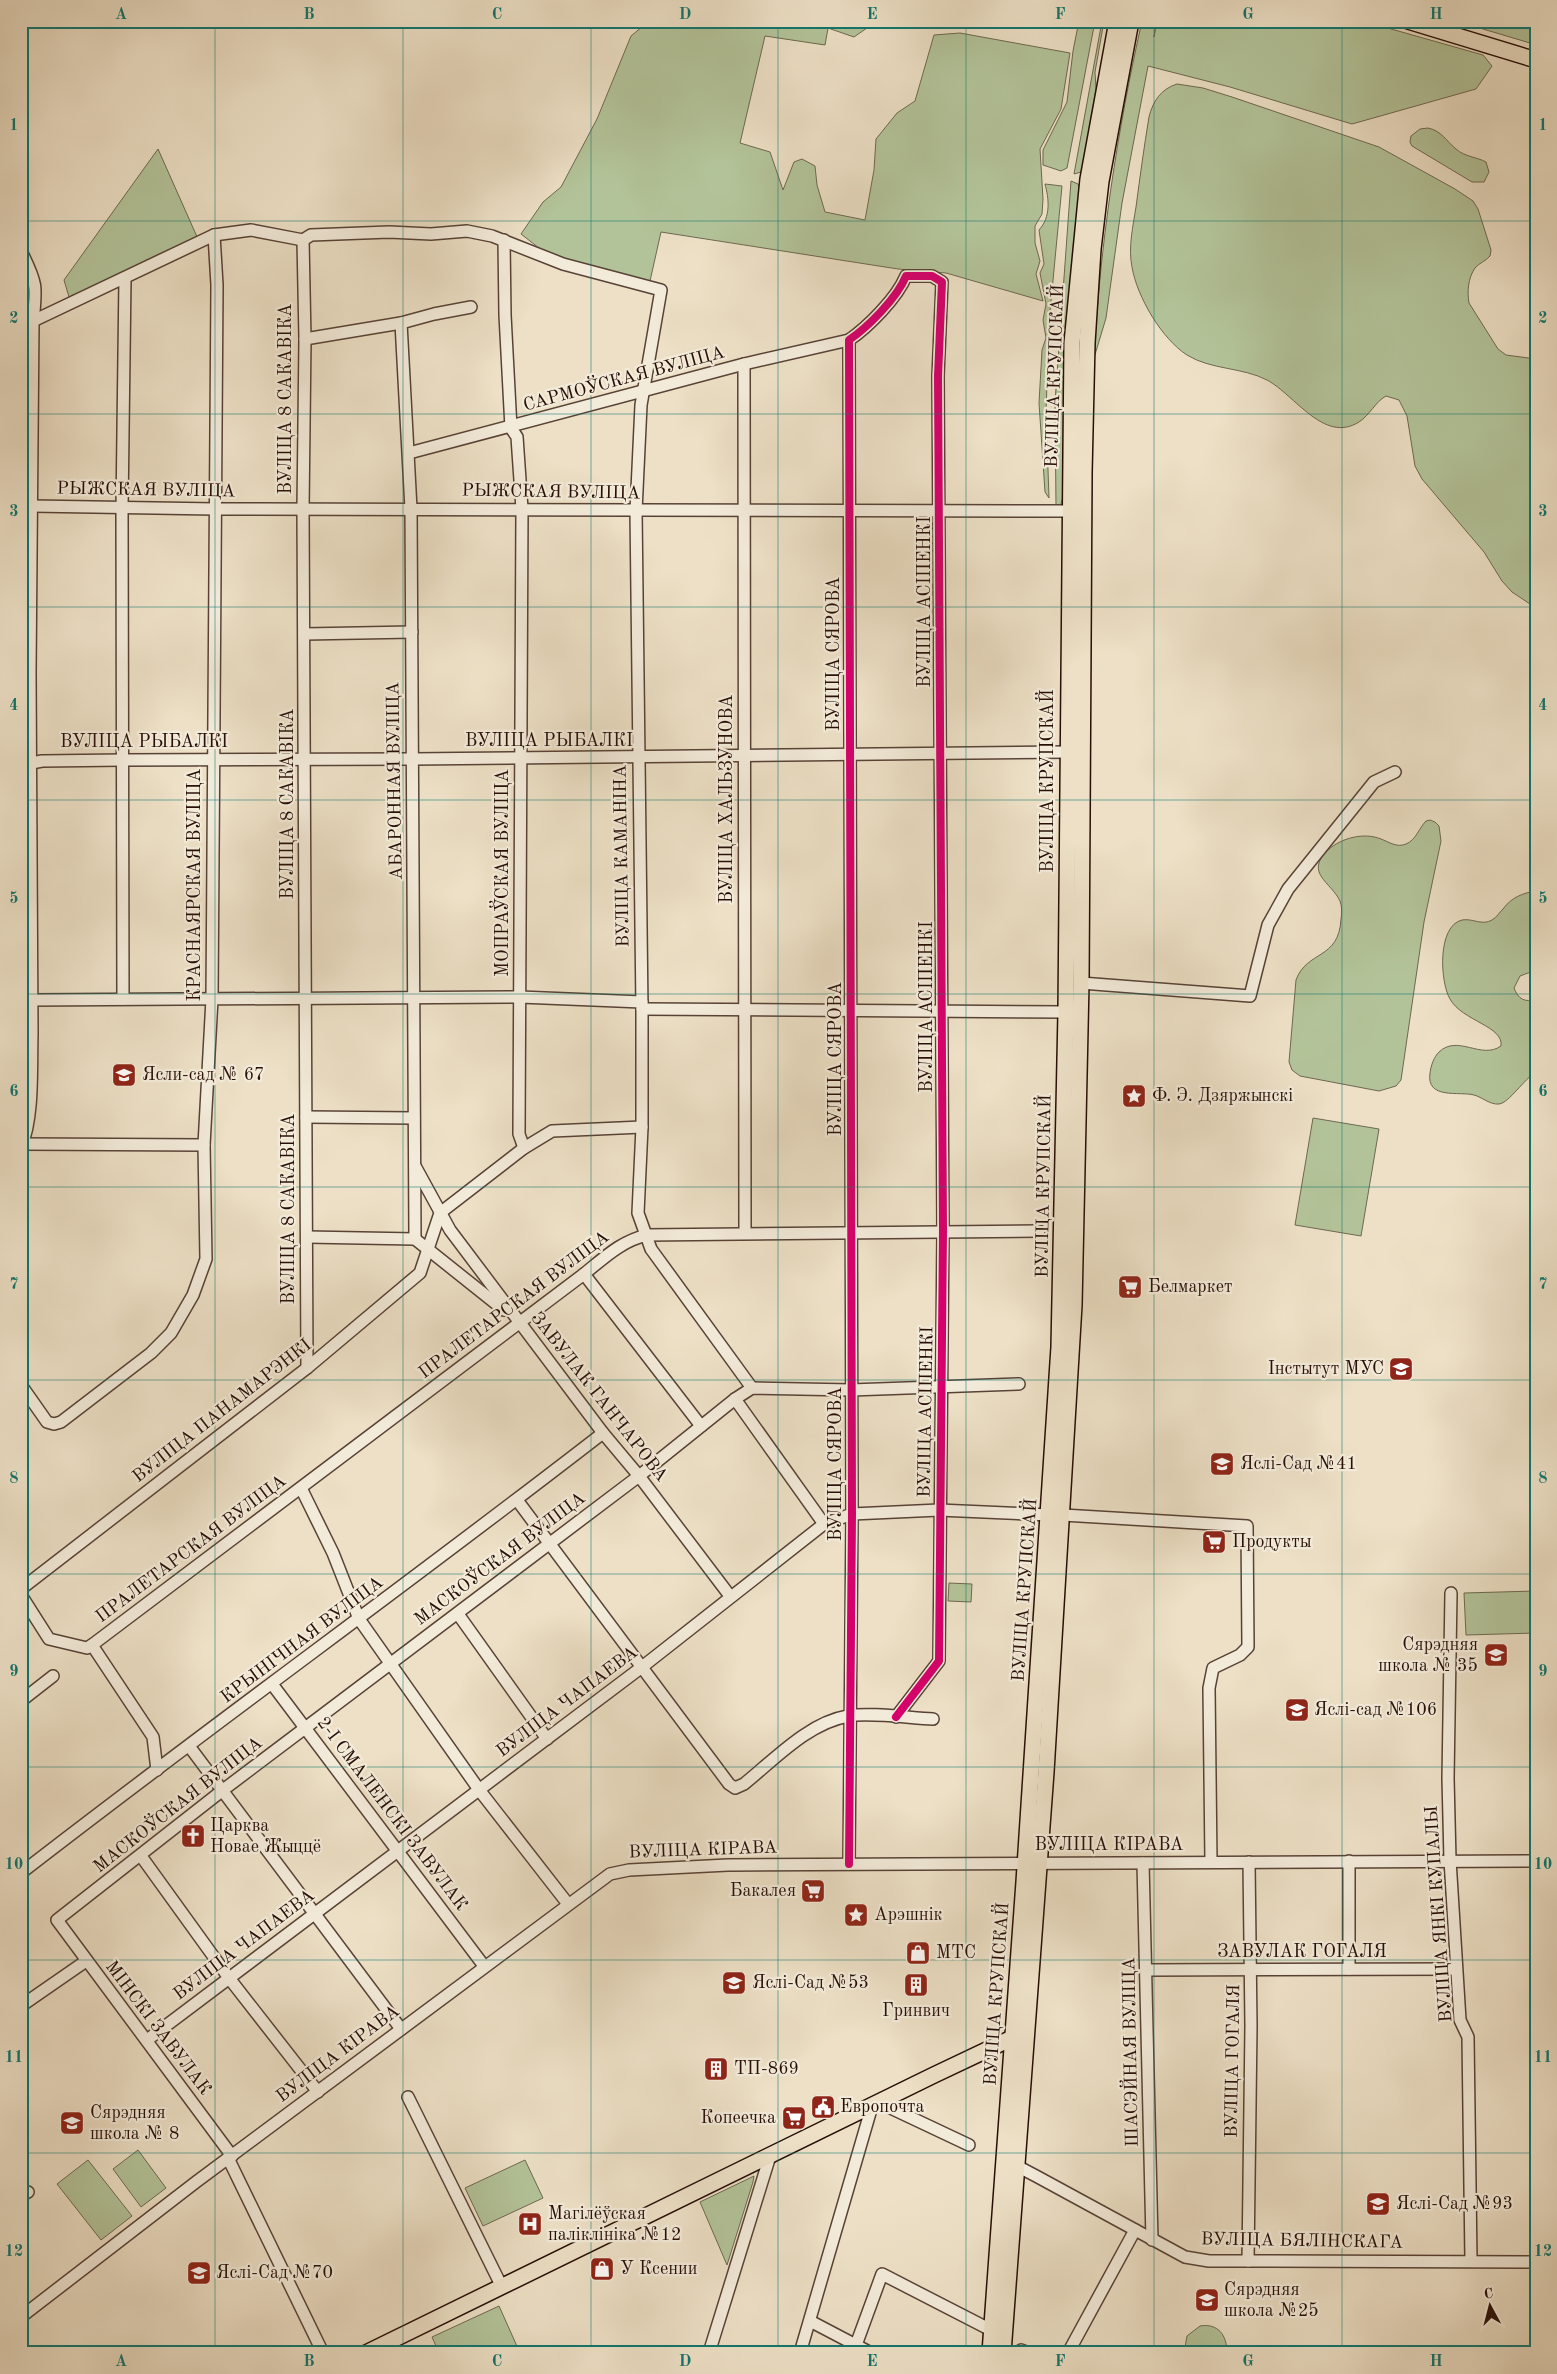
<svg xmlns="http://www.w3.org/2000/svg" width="1557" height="2374" viewBox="0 0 1557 2374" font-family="'Old Standard TT',serif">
<rect width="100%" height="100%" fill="#ede0c6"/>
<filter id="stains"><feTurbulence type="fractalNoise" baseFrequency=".004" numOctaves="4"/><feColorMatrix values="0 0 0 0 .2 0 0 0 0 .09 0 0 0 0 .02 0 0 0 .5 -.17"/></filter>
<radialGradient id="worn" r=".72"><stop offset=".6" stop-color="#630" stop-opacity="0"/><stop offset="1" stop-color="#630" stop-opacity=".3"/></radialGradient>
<g fill="#b3c399" stroke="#6d6850">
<polygon points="649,21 877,21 854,37 828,28 825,45 765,36 740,143 770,152 783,190 794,162 802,159 815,166 817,185 825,212 865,220 874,170 876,139 897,113 915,101 934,35 960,33 1070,53 1061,109 1040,149 1043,199 1042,214 1035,226 1035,243 1040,261 1036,274 1043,301 946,273 898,269 661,232 650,281 572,267 539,248 521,234 543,202 561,187 597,119 631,36"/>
<polygon points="1079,21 1095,21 1067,168 1061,171 1043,165 1043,150 1067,102 1073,51"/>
<polygon points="1102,21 1104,21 1095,72 1096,89 1083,166 1081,172 1074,174"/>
<path d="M 1142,21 L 1156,21 L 1154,37 L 1157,21 L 1363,21 L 1483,55 L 1492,66 L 1476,89 L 1352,124 L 1230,87 L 1148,66 L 1122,203 L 1106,318 L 1094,358 C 1100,245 1117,132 1142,21 Z"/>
<polygon points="1456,21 1536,21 1536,36 1530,43"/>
<path d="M 1177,84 L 1203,88 L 1232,97 L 1379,147 L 1455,189 L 1473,201 L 1478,209 L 1491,250 L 1490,256 C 1486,261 1479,263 1475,268 C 1468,278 1467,292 1469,303 L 1498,349 L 1506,355 L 1536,359 L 1536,608 L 1512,592 L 1502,581 L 1484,552 L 1422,479 L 1415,466 L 1407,416 L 1399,400 L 1386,396 C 1375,402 1370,415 1359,422 C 1324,444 1295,395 1267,380 C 1242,367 1211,370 1187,355 C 1162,339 1137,297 1132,267 C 1128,248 1133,226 1136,207 C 1140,177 1144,147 1149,117 C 1153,101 1161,89 1177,84 Z"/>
<path d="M 1428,128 C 1442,131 1446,141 1456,149 C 1465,157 1477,157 1486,162 L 1489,172 L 1484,182 L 1472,182 L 1412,146 L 1410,142 L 1411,136 L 1420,129 Z"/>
<polygon points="158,149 198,239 69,297 64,280"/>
<polygon points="1071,181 1078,184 1080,190 1069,300 1063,497 1060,507 1056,508 1055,402"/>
<path d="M 1045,184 L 1062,186 L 1049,322 L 1046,413 L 1049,498 L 1045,492 L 1039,403 L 1042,350 L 1046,338 L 1043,320 L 1046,304 L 1040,273 L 1044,264 L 1039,230 C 1051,217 1049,199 1045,184 Z"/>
<path d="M 1430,820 L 1435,822 L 1439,826 L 1441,841 L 1424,922 L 1401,1080 L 1396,1086 L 1379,1091 L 1300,1076 L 1292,1070 L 1289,1062 L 1296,980 C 1307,950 1339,960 1341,919 C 1342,914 1342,906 1340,901 C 1331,882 1304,873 1328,850 C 1341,838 1364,832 1381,839 C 1389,842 1397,848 1406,844 C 1416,840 1419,828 1426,821 Z"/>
<path d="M 1536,891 L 1536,970 L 1520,976 L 1514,988 C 1518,999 1525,1003 1536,999 L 1536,1072 C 1524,1079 1509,1103 1499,1104 C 1490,1105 1482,1097 1474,1095 C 1459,1091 1426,1100 1430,1073 C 1431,1065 1434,1057 1439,1052 C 1458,1034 1481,1060 1501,1046 C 1504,1026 1462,1021 1450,999 C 1440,982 1437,926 1462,920 C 1473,918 1482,926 1492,920 C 1497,917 1499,913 1503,909 C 1511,898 1522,893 1536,891 Z"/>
<polygon points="1313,1118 1379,1129 1361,1236 1295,1225"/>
<polygon points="949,1583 972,1584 971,1602 948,1601"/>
<polygon points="1536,1591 1536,1633 1466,1635 1464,1593"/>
<polygon points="138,2150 166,2188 141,2207 113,2169"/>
<polygon points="88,2160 132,2216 101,2240 57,2184"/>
<polygon points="525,2160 543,2198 483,2226 465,2188"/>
<polygon points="754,2176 753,2182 727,2265 700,2202"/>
<polygon points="499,2306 520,2353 439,2353 432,2337"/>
<path d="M 1200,2326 C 1218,2323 1227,2335 1227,2353 L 1184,2353 L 1187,2336 Z"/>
</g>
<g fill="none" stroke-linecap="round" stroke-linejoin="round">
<defs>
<g id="minor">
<polyline points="303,240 311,235 389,232 431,234 467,231 492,236 563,264 661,290 641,405 636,511 642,1009 642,1127 638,1213 651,1249 752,1388"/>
<polyline points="303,240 305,339 303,509 307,1368"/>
<polyline points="504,240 505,315 511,428 517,437 522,509 519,1134 524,1148"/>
<path d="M 21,251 C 37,283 37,286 33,321 L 30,673 L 32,1033 C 31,1065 34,1118 21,1147"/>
<polyline points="21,315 33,321"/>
<polyline points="33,321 214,235 251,230 303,240"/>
<polyline points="401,323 411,509 415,1239"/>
<polyline points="305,339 401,323 434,314 471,307"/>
<polyline points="744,364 745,1233"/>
<polyline points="409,453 744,364 849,340"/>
<polyline points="32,506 215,509 1069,511"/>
<polyline points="305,634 412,632"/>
<polyline points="21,765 42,761 123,760 412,759 1068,752"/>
<polyline points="1081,983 1250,996 1268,925 1288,889 1374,782 1395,772"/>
<polyline points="123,999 122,508 125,278"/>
<polyline points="32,1000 520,997 642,1002"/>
<polyline points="642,1009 1066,1012"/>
<polyline points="306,1117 414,1118"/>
<polyline points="23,1144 204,1145"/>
<polyline points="415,1166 450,1230 603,1433 639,1476 730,1596"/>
<polyline points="307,1237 415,1239 504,1310"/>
<polyline points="584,1274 701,1426"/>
<polyline points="21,1385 47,1422 54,1424 61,1422 151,1353 171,1333 193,1295 206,1259 204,1145 212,999 217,285 214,235"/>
<polyline points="735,1399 824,1524"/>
<polyline points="301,1488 333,1553 359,1619 480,1791 568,1904"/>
<path d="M 517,1500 L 729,1784 L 735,1788 L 744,1784 C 775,1759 808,1723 848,1716 C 869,1712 910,1718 933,1719"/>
<polyline points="1063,1515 1247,1526 1248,1647 1240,1655 1213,1668 1209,1688 1211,1862"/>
<polyline points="21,1589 307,1368 420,1273 440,1213 524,1148 552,1131 642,1127"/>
<polyline points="1451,1593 1448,1778 1450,1860 1460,2020 1468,2037 1471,2261"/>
<polyline points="21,1595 49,1639 87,1648 92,1645 153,1737 157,1770"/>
<polyline points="458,1614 547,1739"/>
<path d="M 92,1645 L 584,1274 C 604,1258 621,1241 647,1235 L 1039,1231"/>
<polyline points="272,1684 484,1966"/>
<polyline points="21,1701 53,1676"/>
<polyline points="189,1746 401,2029"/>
<polyline points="141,1856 229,1978 318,2092"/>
<polyline points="1143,1863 1152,2240"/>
<path d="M 849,1864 L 852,1514 L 849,340 C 868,327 897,298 906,276 L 932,276 L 942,282 L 938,376 L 943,1231 L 939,1661 L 896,1717"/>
<path d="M 21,1873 C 213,1724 411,1582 603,1433"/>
<polyline points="1349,1969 1349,1861"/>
<polyline points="1147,1970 1456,1969"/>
<polyline points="21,2006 86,1961"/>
<polyline points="147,2040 642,1667 824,1524 852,1514 939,1510 1050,1515"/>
<polyline points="408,2097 501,2285"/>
<polyline points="880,2103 969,2145"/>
<polyline points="232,2156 57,1920 223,1790 639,1476 735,1399 752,1388 851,1390 1019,1384"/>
<polyline points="228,2158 323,2353"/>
<polyline points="1010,2165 1017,2166 1036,2176 1185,2257 1209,2261 1239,2261 1532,2262"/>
<polyline points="21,2195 28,2192"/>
<polyline points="1248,2261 1251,2026 1249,1862"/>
<polyline points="21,2317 196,2182 610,1874 629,1870 728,1865 1536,1861"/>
<polyline points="810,2321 871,2353"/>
<polyline points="856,2345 882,2274 991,2330"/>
<polyline points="1021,2350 1029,2353"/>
<polyline points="709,2353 770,2156"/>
<polyline points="800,2353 872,2106"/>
<polyline points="1068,2353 1135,2230"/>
</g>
<g id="major">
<polyline points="1408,21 1536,60"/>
<polyline points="366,2353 934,2075 1012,2038 1019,2038"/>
<polyline points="990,2353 1024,1882 1059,1347 1066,1012 1072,343 1088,179 1117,21"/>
<polyline points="1003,2353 1046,1772 1074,1305 1081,983 1084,473 1087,343 1093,249 1101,181 1131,21"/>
</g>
</defs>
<use href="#minor" stroke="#584236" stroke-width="14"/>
<use href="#major" stroke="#270e06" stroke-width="18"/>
<use href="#minor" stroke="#f3ebda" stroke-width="11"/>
<use href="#major" stroke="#ede0c6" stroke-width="15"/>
<defs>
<path id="cycleway" d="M 849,1864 L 852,1514 L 849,340 C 868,327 897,298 906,276 L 932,276 L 942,282 L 938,376 L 943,1231 L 939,1661 L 896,1717"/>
</defs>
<use href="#cycleway" stroke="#f3ebda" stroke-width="11"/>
<use href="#cycleway" stroke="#d6006c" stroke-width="8"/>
</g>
<path fill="none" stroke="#0f766e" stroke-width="1" stroke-opacity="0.55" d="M 215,21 L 215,2353M 403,21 L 403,2353M 591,21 L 591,2353M 778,21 L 778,2353M 966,21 L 966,2353M 1154,21 L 1154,2353M 1342,21 L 1342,2353M 21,221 L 1536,221M 21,414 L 1536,414M 21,607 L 1536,607M 21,800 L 1536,800M 21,994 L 1536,994M 21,1187 L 1536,1187M 21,1380 L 1536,1380M 21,1574 L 1536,1574M 21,1767 L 1536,1767M 21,1960 L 1536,1960M 21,2153 L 1536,2153"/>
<defs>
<symbol id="school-square" viewBox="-11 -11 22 22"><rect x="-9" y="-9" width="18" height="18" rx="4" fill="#8f2418" stroke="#f3ebda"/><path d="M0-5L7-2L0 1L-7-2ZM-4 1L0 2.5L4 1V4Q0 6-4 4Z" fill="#fff"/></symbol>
<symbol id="sight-square" viewBox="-11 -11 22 22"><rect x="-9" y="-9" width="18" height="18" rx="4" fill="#8f2418" stroke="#f3ebda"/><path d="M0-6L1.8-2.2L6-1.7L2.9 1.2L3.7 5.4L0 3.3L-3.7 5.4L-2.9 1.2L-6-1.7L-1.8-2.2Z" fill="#fff"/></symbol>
<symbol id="supermarket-square" viewBox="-11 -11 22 22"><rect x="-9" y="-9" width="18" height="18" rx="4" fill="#8f2418" stroke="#f3ebda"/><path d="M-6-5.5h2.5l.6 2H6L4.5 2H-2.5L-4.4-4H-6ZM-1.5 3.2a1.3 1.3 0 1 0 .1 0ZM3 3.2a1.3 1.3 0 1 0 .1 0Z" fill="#fff"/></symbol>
<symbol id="university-square" viewBox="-11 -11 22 22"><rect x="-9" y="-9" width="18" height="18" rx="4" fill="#8f2418" stroke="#f3ebda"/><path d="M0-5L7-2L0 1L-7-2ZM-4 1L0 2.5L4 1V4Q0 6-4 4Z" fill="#fff"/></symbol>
<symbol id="church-square" viewBox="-11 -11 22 22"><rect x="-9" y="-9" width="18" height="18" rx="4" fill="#8f2418" stroke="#f3ebda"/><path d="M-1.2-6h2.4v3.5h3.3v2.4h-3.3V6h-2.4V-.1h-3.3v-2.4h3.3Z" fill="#fff"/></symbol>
<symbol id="shop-square" viewBox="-11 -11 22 22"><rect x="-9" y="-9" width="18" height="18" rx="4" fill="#8f2418" stroke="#f3ebda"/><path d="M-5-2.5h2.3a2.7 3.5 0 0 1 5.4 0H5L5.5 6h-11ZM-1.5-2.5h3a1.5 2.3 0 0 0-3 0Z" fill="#fff"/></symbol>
<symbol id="building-square" viewBox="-11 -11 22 22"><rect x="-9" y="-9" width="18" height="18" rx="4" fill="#8f2418" stroke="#f3ebda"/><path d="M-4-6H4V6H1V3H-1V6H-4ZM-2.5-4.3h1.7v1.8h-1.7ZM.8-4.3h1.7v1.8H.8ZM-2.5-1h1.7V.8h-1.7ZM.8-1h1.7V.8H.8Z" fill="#fff"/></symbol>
<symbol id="civic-square" viewBox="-11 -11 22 22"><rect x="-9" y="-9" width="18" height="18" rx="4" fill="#8f2418" stroke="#f3ebda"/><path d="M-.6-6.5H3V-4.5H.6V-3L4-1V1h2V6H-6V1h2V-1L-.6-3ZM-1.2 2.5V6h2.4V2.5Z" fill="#fff"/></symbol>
<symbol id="hospital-square" viewBox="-11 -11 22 22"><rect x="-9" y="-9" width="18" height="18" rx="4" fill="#8f2418" stroke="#f3ebda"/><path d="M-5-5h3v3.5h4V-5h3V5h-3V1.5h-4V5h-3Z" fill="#fff"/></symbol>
</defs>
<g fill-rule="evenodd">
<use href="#school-square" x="110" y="1061" width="28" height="28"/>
<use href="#sight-square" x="1120" y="1082" width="28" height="28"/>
<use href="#supermarket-square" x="1116" y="1273" width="28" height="28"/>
<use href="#university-square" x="1387" y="1355" width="28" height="28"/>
<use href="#school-square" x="1208" y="1450" width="28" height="28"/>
<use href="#supermarket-square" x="1200" y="1528" width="28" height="28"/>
<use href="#school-square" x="1482" y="1641" width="28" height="28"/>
<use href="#school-square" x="1283" y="1696" width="28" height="28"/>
<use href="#church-square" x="179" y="1822" width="28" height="28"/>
<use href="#supermarket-square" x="799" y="1877" width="28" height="28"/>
<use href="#sight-square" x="842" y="1901" width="28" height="28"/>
<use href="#shop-square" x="904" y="1939" width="28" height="28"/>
<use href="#school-square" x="720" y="1969" width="28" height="28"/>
<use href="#building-square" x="902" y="1971" width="28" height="28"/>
<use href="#building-square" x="702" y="2055" width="28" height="28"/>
<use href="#civic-square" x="809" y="2093" width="28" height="28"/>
<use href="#supermarket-square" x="780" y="2104" width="28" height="28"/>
<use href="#school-square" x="58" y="2109" width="28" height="28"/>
<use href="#school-square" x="1364" y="2190" width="28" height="28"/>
<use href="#hospital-square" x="516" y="2210" width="28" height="28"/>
<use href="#shop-square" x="588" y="2255" width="28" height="28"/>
<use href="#school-square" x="185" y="2259" width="28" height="28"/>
<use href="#school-square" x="1193" y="2286" width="28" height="28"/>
</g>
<g text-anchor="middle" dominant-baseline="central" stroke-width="4.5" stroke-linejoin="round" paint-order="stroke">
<g font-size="18" fill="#270e06" stroke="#f3ebda">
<text transform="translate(1055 376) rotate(-88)">ВУЛІЦА КРУПСКАЙ</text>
<text transform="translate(624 379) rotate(-15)">САРМОЎСКАЯ ВУЛІЦА</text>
<text transform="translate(286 399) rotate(-90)">ВУЛІЦА 8 САКАВІКА</text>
<text transform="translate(146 490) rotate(1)">РЫЖСКАЯ ВУЛІЦА</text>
<text transform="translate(551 492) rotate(1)">РЫЖСКАЯ ВУЛІЦА</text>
<text transform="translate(925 602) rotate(-90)">ВУЛІЦА АСІПЕНКІ</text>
<text transform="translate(834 654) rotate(-90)">ВУЛІЦА СЯРОВА</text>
<text x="549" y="741">ВУЛІЦА РЫБАЛКІ</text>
<text x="144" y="742">ВУЛІЦА РЫБАЛКІ</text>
<text transform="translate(395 781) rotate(-91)">АБАРОННАЯ ВУЛІЦА</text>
<text transform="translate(1048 781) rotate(-90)">ВУЛІЦА КРУПСКАЙ</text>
<text transform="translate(727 799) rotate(-90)">ВУЛІЦА ХАЛЬЗУНОВА</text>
<text transform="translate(288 804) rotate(-90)">ВУЛІЦА 8 САКАВІКА</text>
<text transform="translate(622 856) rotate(-91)">ВУЛІЦА КАМАНІНА</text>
<text transform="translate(503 873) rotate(-90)">МОПРАЎСКАЯ ВУЛІЦА</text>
<text transform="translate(195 885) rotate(-90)">КРАСНАЯРСКАЯ ВУЛІЦА</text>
<text transform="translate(927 1007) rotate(-90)">ВУЛІЦА АСІПЕНКІ</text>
<text transform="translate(836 1059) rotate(-90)">ВУЛІЦА СЯРОВА</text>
<text transform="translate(1044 1186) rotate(-89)">ВУЛІЦА КРУПСКАЙ</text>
<text transform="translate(289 1209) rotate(-90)">ВУЛІЦА 8 САКАВІКА</text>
<text transform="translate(514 1305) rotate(-37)">ПРАЛЕТАРСКАЯ ВУЛІЦА</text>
<text transform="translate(599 1397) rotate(52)">ЗАВУЛАК ГАНЧАРОВА</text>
<text transform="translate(222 1411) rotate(-38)">ВУЛІЦА ПАНАМАРЭНКІ</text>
<text transform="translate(926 1412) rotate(-89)">ВУЛІЦА АСІПЕНКІ</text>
<text transform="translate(836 1464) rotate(-90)">ВУЛІЦА СЯРОВА</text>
<text transform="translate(191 1549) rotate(-37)">ПРАЛЕТАРСКАЯ ВУЛІЦА</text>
<text transform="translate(500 1559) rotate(-37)">МАСКОЎСКАЯ ВУЛІЦА</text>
<text transform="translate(1025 1590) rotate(-86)">ВУЛІЦА КРУПСКАЙ</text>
<text transform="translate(302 1640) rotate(-37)">КРЫНІЧНАЯ ВУЛІЦА</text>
<text transform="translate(567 1702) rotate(-37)">ВУЛІЦА ЧАПАЕВА</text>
<text transform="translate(178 1805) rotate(-38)">МАСКОЎСКАЯ ВУЛІЦА</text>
<text transform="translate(392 1814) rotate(53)">2-І СМАЛЕНСКІ ЗАВУЛАК</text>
<text x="1109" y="1845">ВУЛІЦА КІРАВА</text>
<text transform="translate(703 1850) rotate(-2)">ВУЛІЦА КІРАВА</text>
<text transform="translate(1439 1914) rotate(-94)">ВУЛІЦА ЯНКІ КУПАЛЫ</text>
<text transform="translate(244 1945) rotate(-37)">ВУЛІЦА ЧАПАЕВА</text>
<text x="1302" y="1952">ЗАВУЛАК ГОГАЛЯ</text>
<text transform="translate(997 1994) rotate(-86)">ВУЛІЦА КРУПСКАЙ</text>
<text transform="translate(158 2028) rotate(53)">МІНСКІ ЗАВУЛАК</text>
<text transform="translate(1131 2052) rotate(-91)">ШАСЭЙНАЯ ВУЛІЦА</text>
<text transform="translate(338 2054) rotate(-37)">ВУЛІЦА КІРАВА</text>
<text transform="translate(1233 2061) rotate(-89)">ВУЛІЦА ГОГАЛЯ</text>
<text transform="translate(1302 2241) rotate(1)">ВУЛІЦА БЯЛІНСКАГА</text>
</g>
<g font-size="18" fill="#270e06" stroke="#f3ebda" text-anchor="start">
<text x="142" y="1075">Ясли-сад № 67</text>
<text x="1152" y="1096">Ф. Э. Дзяржынскі</text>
<text x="1148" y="1287">Белмаркет</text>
<text x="1384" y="1369" text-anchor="end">Інстытут МУС</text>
<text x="1240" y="1464">Яслі-Сад №41</text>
<text x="1232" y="1542">Продукты</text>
<text x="1478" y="1645" text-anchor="end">Сярэдняя<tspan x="1478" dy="21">школа № 35</tspan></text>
<text x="1314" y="1710">Яслі-сад №106</text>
<text x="210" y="1826">Царква<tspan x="210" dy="21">Новае Жыццё</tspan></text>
<text x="796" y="1891" text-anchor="end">Бакалея</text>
<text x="874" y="1915">Арэшнік</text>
<text x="936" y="1953">МТС</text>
<text x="752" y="1983">Яслі-Сад №53</text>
<text x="916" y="2011" text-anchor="middle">Гринвич</text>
<text x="734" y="2069">ТП-869</text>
<text x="840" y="2107">Европочта</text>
<text x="90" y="2113">Сярэдняя<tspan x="90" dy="21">школа № 8</tspan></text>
<text x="776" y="2118" text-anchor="end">Копеечка</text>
<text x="1396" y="2204">Яслі-Сад №93</text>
<text x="548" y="2214">Магілёўская<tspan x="548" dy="21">паліклініка №12</tspan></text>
<text x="620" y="2269">У Ксении</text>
<text x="216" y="2273">Яслі-Сад №70</text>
<text x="1224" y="2290">Сярэдняя<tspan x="1224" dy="21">школа №25</tspan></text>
</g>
</g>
<rect width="1557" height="2374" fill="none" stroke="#ede0c6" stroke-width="55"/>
<g transform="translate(1490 2306) rotate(353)" stroke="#f3ebda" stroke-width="4" paint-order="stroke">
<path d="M0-4L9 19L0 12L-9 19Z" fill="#270e06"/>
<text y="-8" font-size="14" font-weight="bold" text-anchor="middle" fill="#270e06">С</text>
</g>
<rect x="28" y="28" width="1502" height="2318" fill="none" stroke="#0f766e" stroke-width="2"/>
<g font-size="16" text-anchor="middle" font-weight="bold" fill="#0f766e">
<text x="121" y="19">A</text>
<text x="309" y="19">B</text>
<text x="497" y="19">C</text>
<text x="685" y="19">D</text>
<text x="872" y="19">E</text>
<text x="1060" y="19">F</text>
<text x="1248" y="19">G</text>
<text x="1436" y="19">H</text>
<text x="14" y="130">1</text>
<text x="1543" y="130">1</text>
<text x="14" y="323">2</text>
<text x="1543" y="323">2</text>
<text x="14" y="516">3</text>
<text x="1543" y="516">3</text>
<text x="14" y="710">4</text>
<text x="1543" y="710">4</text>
<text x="14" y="903">5</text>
<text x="1543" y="903">5</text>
<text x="14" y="1096">6</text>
<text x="1543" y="1096">6</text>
<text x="14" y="1289">7</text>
<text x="1543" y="1289">7</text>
<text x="14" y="1483">8</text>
<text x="1543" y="1483">8</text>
<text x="14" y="1676">9</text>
<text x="1543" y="1676">9</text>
<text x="14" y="1869">10</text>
<text x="1543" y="1869">10</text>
<text x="14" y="2062">11</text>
<text x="1543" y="2062">11</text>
<text x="14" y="2256">12</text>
<text x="1543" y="2256">12</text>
<text x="121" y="2366">A</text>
<text x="309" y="2366">B</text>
<text x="497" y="2366">C</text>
<text x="685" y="2366">D</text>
<text x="872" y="2366">E</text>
<text x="1060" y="2366">F</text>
<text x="1248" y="2366">G</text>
<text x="1436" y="2366">H</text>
</g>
<rect width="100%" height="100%" filter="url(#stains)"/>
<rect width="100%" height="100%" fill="url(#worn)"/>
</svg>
